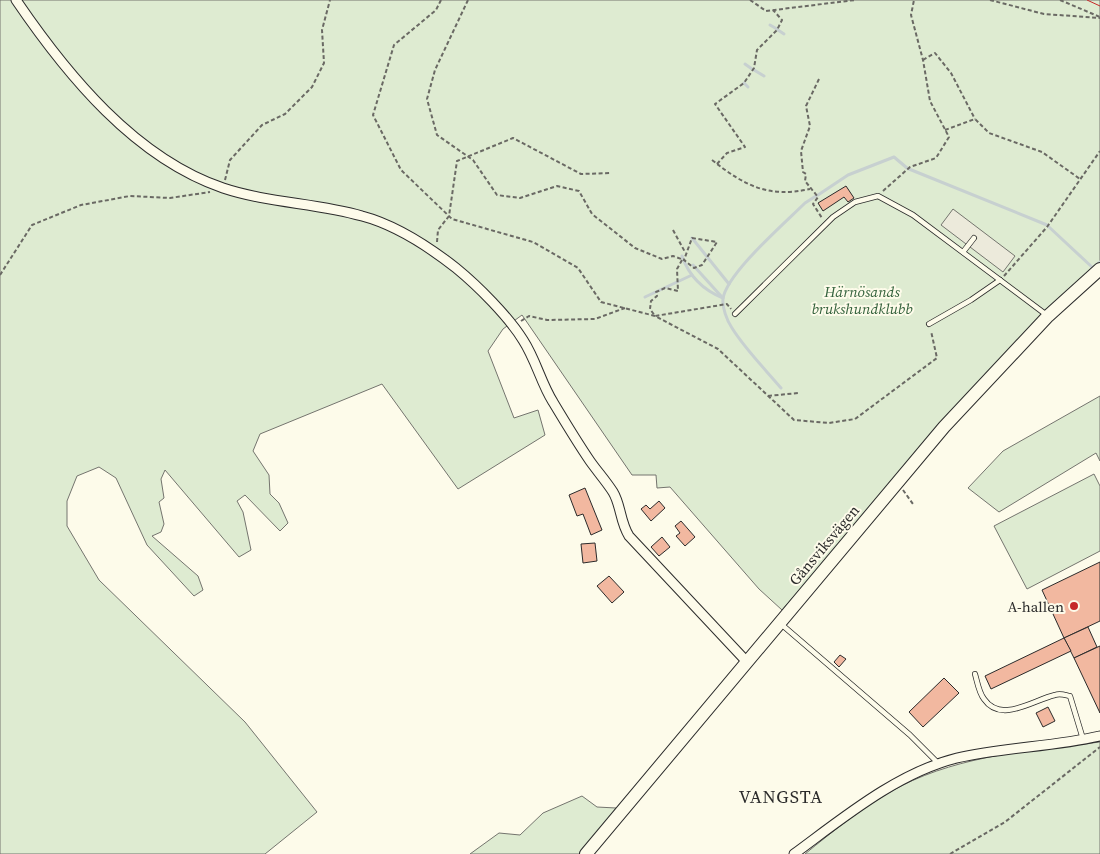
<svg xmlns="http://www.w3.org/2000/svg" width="1100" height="854" viewBox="0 0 1100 854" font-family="'Source Serif 4',serif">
<rect width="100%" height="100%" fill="#fdfbea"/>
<g fill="#deebd1" stroke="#74746e">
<polygon points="0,0 1100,0 1100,265 989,373 782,610 759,589 670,487 657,488 656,475 632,475 522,315 503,329 488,351 514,418 538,410 545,435 458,489 382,384 260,434 253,451 269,475 270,494 279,503 288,523 280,531 245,495 237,501 243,512 251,550 239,557 165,470 161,479 164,498 159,502 164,524 161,532 152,536 198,576 203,590 194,596 147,545 116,478 99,467 77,476 67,501 67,526 99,580 245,722 317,812 265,854 0,854"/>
<polygon points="1100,396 1100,461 1096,453 999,512 968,488 1003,451"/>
<polygon points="1094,474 1100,486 1100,551 1027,589 994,526"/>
<path d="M 1100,742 L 1100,854 L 805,854 C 833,831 868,803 901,786 C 962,755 1033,750 1100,742 Z"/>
<polygon points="582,796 597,807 616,808 605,829 583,854 470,854 499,833 520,835 543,813"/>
</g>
<polygon fill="#eceadb" stroke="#74746e" points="953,209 1015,256 1003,272 941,225"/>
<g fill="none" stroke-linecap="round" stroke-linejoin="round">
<g stroke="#c7d0d0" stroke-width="3">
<polyline points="770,25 777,29"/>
<polyline points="778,30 784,34"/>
<polyline points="745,64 752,69"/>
<polyline points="754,70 764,76"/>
<polyline points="744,83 748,87"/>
<polyline points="909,169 1047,225"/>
<polyline points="818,195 848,175 894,157 907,168"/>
<polyline points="1049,227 1093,268 1100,262"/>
<polyline points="692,238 729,284"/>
<path d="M 682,256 C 689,276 703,290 723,298"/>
<polyline points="693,265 721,296"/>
<polyline points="645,297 692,275"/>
<path d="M 781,388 C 765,369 745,349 732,328 C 727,321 722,307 723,299 C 726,274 786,222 805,203 L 816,196"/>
</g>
</g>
<g fill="#f2b8a0" stroke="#2b2b2b">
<polygon points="846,186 854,198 848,202 844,197 823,211 818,203"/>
<polygon points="585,488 602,530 591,535 583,514 577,516 569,495"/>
<polygon points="659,501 665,508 651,521 641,509 646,505 650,509"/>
<polygon points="681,521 695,537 685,546 676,536 680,533 675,526"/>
<polygon points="662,537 670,547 659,556 651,547"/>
<polygon points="595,543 597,561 583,563 581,544"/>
<polygon points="1100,562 1100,621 1064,638 1042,590"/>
<polygon points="609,576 624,592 612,603 597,586"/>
<polygon points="1088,627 1097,647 1074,658 1064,638"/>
<polygon points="1064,638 1071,651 991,689 985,676"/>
<polygon points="1100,646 1100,713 1074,658"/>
<polygon points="840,655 846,659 839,667 834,662"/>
<polygon points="944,678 959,693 923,727 909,712"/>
<polygon points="1048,707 1055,721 1043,727 1036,713"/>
</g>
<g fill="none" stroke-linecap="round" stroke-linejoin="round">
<defs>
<g id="lane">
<polyline points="963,252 974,238"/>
<polyline points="735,314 833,217 855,202 878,196 913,215 1048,316"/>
<polyline points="929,324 971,300 1000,280"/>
<polyline points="781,624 910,735 939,764"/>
<path d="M 975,674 C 977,681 979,693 984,699 C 1001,724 1033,700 1055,695 C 1060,693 1065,695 1070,696 L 1083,739"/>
</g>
<g id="street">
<path d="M 16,0 C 67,75 135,158 223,188 C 268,203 317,203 362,216 C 396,225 428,246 456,268 C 478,286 508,316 523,340 C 536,360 541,383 553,402 C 565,422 577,442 590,461 C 597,471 606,481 613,492 C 621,505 620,522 629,536 L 747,662"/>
<path d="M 794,854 C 843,818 897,773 957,758 C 1004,747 1053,747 1100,736"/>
</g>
<polyline id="secondary" points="586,854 944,427 1048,316 1100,269"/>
</defs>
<use href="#lane" stroke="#2b2b2b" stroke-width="6"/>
<use href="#street" stroke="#2b2b2b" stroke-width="11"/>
<use href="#secondary" stroke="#2b2b2b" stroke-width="14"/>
<g stroke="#6a6964" stroke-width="2" stroke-dasharray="4 2.5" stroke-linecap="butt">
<polyline points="441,0 436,10 394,45 373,115 401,170 452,219 533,242 578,268 601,302 655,316 718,349 794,420 829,423 855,419 937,358 931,331"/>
<polyline points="468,0 435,70 427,99 437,135 473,160 497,195 520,198 557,186 579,191 592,214 635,248 662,259 673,256 684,260"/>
<polyline points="750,0 766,11 855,0"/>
<polyline points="990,0 1044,14 1100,18"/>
<polyline points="1060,0 1100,17"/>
<polyline points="923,60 935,53 951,73 975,119"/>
<polyline points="819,79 806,106 810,126 801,151 803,172 806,174 805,181 818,197 813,204 822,218"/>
<polyline points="945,130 975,119 989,133 1042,152 1080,179"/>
<path d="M 712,160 C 745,186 768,198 810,189"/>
<polyline points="717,164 727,153 745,147 715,104 744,83 754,68 757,50 777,30 782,20 773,10"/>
<polyline points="225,180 230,160 262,125 285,114 312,87 324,63 322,30 330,0"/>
<polyline points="883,191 910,167 936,158 949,137 930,101 923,60 911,15 914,0"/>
<polyline points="673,230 685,252"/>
<polygon points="692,238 717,242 702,265 694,268 684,260"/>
<polyline points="437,242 438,230 449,216 457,161 513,138 581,174 611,173"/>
<polyline points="682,260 677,269 678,291 665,288 656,292 657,296 651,301 650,309 655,316 727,304 731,309"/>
<polyline points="0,275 32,225 81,205 130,196 170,198 210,192"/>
<polyline points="1004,276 1047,227 1100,151"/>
<polyline points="521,321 529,316 547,320 595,319 625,308"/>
<polyline points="768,396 798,393"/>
<polyline points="903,490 913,504"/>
<polyline points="950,854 1005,822 1100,747"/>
</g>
<use href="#lane" stroke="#fdfbea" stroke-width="4.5"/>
<use href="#street" stroke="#fdfbea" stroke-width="9"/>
<use href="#secondary" stroke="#fdfbea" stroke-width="12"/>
<polyline stroke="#c62828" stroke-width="1" stroke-dasharray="18 4 2.5 4" stroke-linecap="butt" points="1087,0 1100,6"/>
</g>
<circle fill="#c62828" stroke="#fdfbea" stroke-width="2" cx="1074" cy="606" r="5"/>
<g text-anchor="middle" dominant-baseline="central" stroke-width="4" stroke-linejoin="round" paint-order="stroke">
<g font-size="15" font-style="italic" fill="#34623c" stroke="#fdfbea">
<text x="862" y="291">Härnösands<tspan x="862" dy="17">brukshundklubb</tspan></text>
</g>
<g font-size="15" fill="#2b2b2b" stroke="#fdfbea">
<text transform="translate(824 545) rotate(-50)">Gånsviksvägen</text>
</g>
<g font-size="15" fill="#2b2b2b" stroke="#fdfbea" text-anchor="end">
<text x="1064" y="606">A-hallen</text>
</g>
<g font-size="18" letter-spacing="1" fill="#2b2b2b" stroke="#fdfbea">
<text x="781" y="796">VANGSTA</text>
</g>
</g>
</svg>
